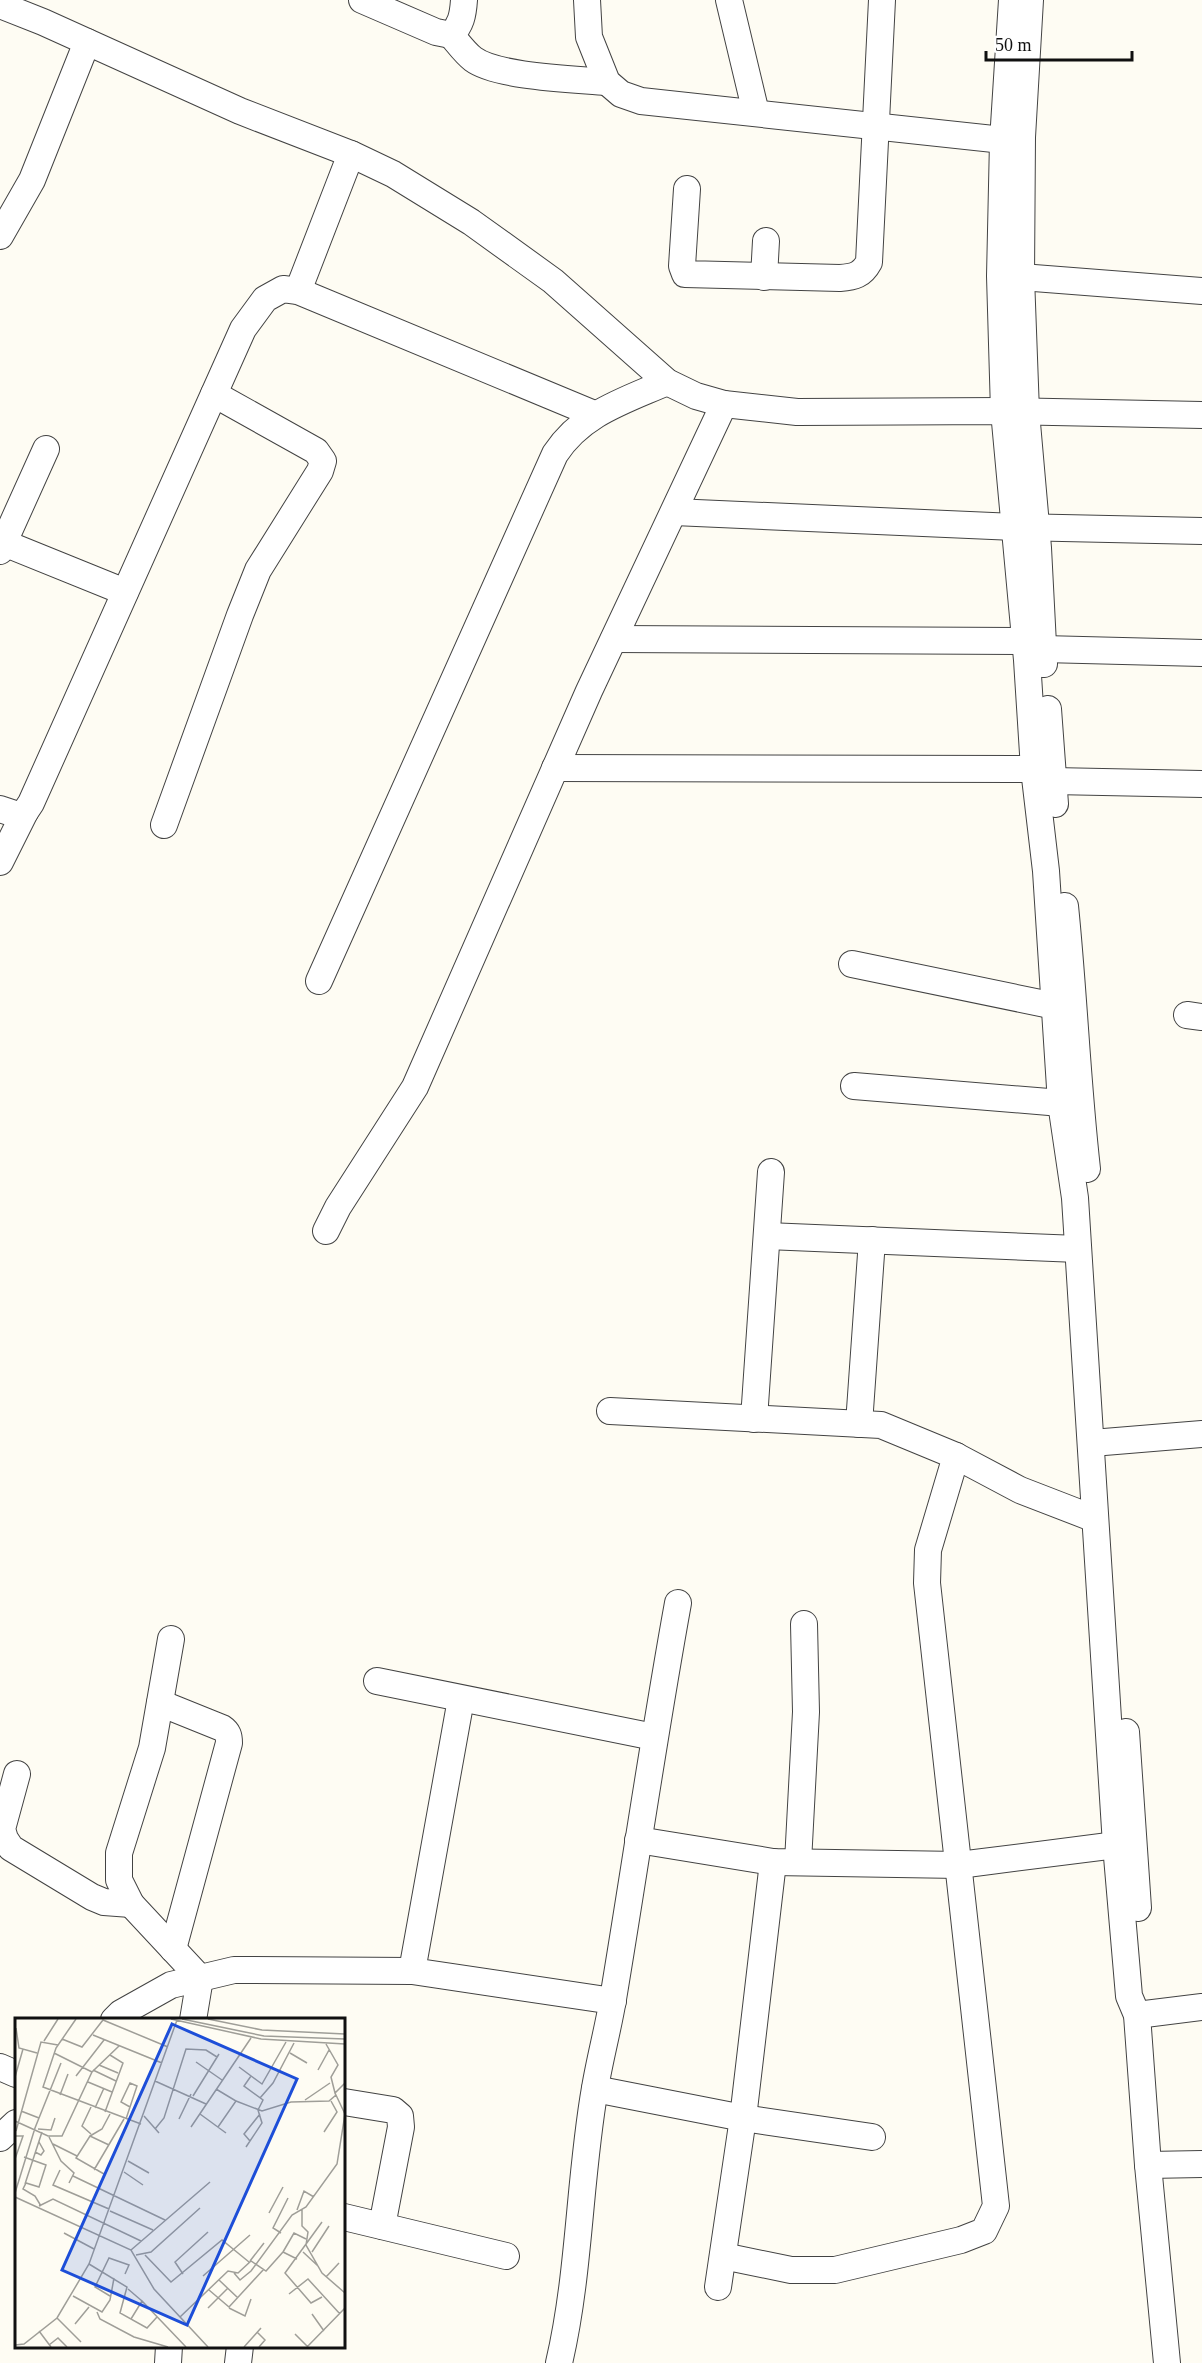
<svg xmlns="http://www.w3.org/2000/svg" width="1202" height="2363" viewBox="0 0 1202 2363" font-family="Georgia,serif">
<rect width="100%" height="100%" fill="#fefcf3"/>
<g fill="none" stroke-linecap="round" stroke-linejoin="round">
<defs>
<g id="minor">
<path d="M 362,0 L 436,32 L 451,35 C 461,25 463,15 464,0"/>
<polyline points="587,0 589,37 607,82 621,94 641,101 1021,142"/>
<polyline points="729,0 756,113"/>
<polyline points="1012,0 1003,141 1000,276 1004,411 1027,660 1034,769 1046,871 1061,1103 1075,1198 1116,1845 1129,1996 1137,2015 1148,2165 1167,2363"/>
<polyline points="1030,0 1022,137 1021,277 1026,412 1038,548 1044,664"/>
<polyline points="0,5 43,22 240,111 351,154 393,174 471,222 553,281 667,382 696,396 724,404 797,412 1004,411 1202,415"/>
<path d="M 451,35 C 458,43 465,53 473,59 C 497,77 575,79 607,82"/>
<path d="M 687,189 L 682,266 L 685,274 L 840,278 C 854,277 862,275 869,262 L 882,0"/>
<polyline points="0,236 32,180 87,42"/>
<polyline points="764,277 766,241"/>
<polyline points="1021,277 1202,291"/>
<polyline points="298,291 351,154"/>
<polyline points="674,512 1015,527 1202,531"/>
<polyline points="4,543 125,592"/>
<polyline points="0,551 46,449"/>
<polyline points="614,639 1025,641"/>
<polyline points="1043,649 1202,653"/>
<polyline points="1048,709 1055,804"/>
<polyline points="555,768 1034,769 1053,781 1202,784"/>
<polyline points="0,809 18,815 25,812 31,803 243,329 265,299 283,289 298,291 594,414"/>
<polyline points="164,825 240,615 258,570 320,471 323,461 316,451 214,394"/>
<polyline points="0,862 25,812"/>
<path d="M 1065,906 C 1074,994 1077,1081 1087,1169"/>
<polyline points="852,964 1055,1006"/>
<path d="M 319,981 L 555,454 C 582,413 624,401 667,382"/>
<polyline points="1187,1015 1202,1017"/>
<polyline points="854,1086 1061,1103"/>
<polyline points="326,1231 338,1207 415,1087 589,691 724,404"/>
<polyline points="767,1236 1078,1249"/>
<polyline points="610,1411 881,1425 956,1456 1020,1490 1095,1519"/>
<polyline points="754,1419 771,1172"/>
<polyline points="859,1424 872,1240"/>
<polyline points="1092,1443 1202,1434"/>
<polyline points="171,1639 152,1748 119,1853 119,1880 131,1904 200,1978 193,2020"/>
<polyline points="377,1681 654,1737"/>
<polyline points="461,1699 412,1971 613,2001"/>
<path d="M 160,1703 L 222,1728 C 228,1732 229,1736 229,1743 L 173,1949"/>
<polyline points="1126,1732 1138,1908"/>
<polyline points="17,1774 2,1829 5,1839 11,1848 92,1897 104,1902 131,1904"/>
<polyline points="638,1840 773,1862 959,1865 1132,1843"/>
<polyline points="798,1862 806,1712 804,1624"/>
<polyline points="1137,2015 1202,2007"/>
<polyline points="114,2020 121,2013 171,1985 234,1970 412,1971"/>
<polyline points="0,2067 16,2074"/>
<polyline points="595,2089 743,2118 872,2137"/>
<polyline points="344,2102 393,2110 400,2116 401,2127 382,2226"/>
<polyline points="0,2138 16,2123"/>
<polyline points="1148,2165 1202,2164"/>
<polyline points="344,2217 506,2256"/>
<polyline points="723,2256 791,2270 835,2270 961,2240 984,2231 996,2206 927,1583 928,1550 956,1456"/>
<polyline points="718,2287 743,2118 773,1862"/>
<polyline points="168,2363 169,2346"/>
<polyline points="238,2363 240,2346"/>
<path d="M 559,2363 C 580,2273 579,2179 595,2088 C 600,2058 608,2029 613,1999 C 635,1867 654,1735 678,1603"/>
</g>
</defs>
<use href="#minor" stroke="#434343" stroke-width="28"/>
<use href="#minor" stroke="#fff" stroke-width="26"/>
</g>
<g transform="translate(15 2018)">
<rect width="330" height="330" fill="#fefcf3"/>
<path fill="none" stroke="#9f9e98" stroke-width="1.5" d="M 61,1 L 41,30 L 28,69 L 126,106M 156,1 L 246,21 L 330,26M 167,1 L 249,18 L 330,21M 193,1 L 247,12 L 330,16M 1,10 L 4,30 L 22,35M 78,17 L 147,45M 47,21 L 67,29 L 88,2 L 153,29M 29,23 L 43,1M 311,26 L 323,47 L 316,59 L 320,75 L 330,65M 39,35 L 77,54M 275,35 L 292,45M 181,44 L 207,62M 84,47 L 103,55M 224,49 L 247,66 L 271,24M 78,52 L 101,63M 303,52 L 314,32M 61,58 L 89,22M 0,59 L 8,31M 140,63 L 191,86M 73,64 L 97,74M 201,71 L 221,83 L 203,109M 45,77 L 53,56M 178,78 L 204,36M 245,80 L 258,65 L 279,25M 290,82 L 315,65M 221,83 L 247,93 L 276,84 L 314,83 L 321,77M 80,90 L 89,70M 6,93 L 24,100M 90,94 L 108,45 L 95,37M 185,96 L 211,115M 129,98 L 144,115M 111,101 L 122,68 L 115,65 L 106,84 L 115,89M 164,101 L 176,76M 0,103 L 33,118 L 47,118 L 77,54 L 104,28M 176,109 L 236,20M 23,111 L 36,112 L 40,100M 140,111 L 149,100 L 171,31 L 191,32 L 202,39M 1,113 L 26,24 L 43,27M 309,114 L 322,94 L 316,83M 76,116 L 67,108 L 76,89M 0,118 L 8,118 L 0,141M 75,118 L 87,111 L 95,96M 34,119 L 46,143 L 59,155 L 54,165M 235,123 L 229,116 L 245,96M 38,126 L 62,138M 231,129 L 247,105 L 243,92 L 248,82 L 229,68 L 236,58M 20,134 L 26,137 L 29,133 L 24,124M 9,139 L 31,147 L 24,169 L 11,165 L 8,171 L 20,178 L 26,188M 113,143 L 134,155M 45,152 L 38,167 L 94,191M 79,152 L 109,101M 109,154 L 128,167M 89,156 L 61,140 L 75,118 L 94,127M 58,158 L 150,202M 10,166 L 27,114M 0,175 L 20,110 L 46,45M 0,179 L 116,232 L 139,271 L 193,329M 24,188 L 38,181 L 126,223M 287,191 L 287,208 L 293,214 L 291,227 L 307,255 L 330,275M 282,192 L 289,173 L 299,179M 95,193 L 138,212M 254,195 L 268,169M 49,215 L 79,231M 266,215 L 258,210 L 273,180M 116,232 L 195,164M 268,234 L 279,215 L 291,221M 288,234 L 303,248M 297,234 L 314,208M 121,237 L 136,234 L 185,190M 130,237 L 156,264 L 207,222 L 234,244M 235,243 L 249,225M 74,246 L 112,269 L 105,295 L 132,310 L 142,299M 219,255 L 225,262 L 236,253 L 277,197 L 291,189 L 322,146 L 330,96 L 320,75M 168,256 L 160,244 L 193,214M 188,258 L 235,217M 311,259 L 324,245M 204,262 L 223,280M 113,271 L 127,283M 194,272 L 214,289 L 249,251M 274,276 L 293,261 L 325,296M 58,278 L 87,294 L 95,282 L 99,260M 95,278 L 80,269 L 94,240 L 114,247 L 110,256M 307,279 L 296,285 L 270,255 L 307,204M 193,290 L 213,270M 214,290 L 230,298 L 236,281M 82,294 L 85,301 L 119,319 L 153,329M 297,296 L 309,313M 165,299 L 213,253 L 223,255 L 236,243 L 251,253 L 268,234 L 282,241M 42,300 L 66,324M 116,301 L 127,283 L 171,329M 60,306 L 74,289M 24,313 L 36,329M 242,314 L 250,322 L 244,329M 280,316 L 293,329M 0,327 L 9,326 L 42,300 L 74,246 L 162,2M 34,327 L 43,320 L 52,329M 229,329 L 246,310M 292,329 L 330,290"/>
<path fill="#1d4ed8" fill-opacity="0.15" stroke="#1d4ed8" stroke-width="3" d="M 157,6 L 282,61 L 172,307 L 47,252 Z"/>
<rect width="330" height="330" fill="none" stroke="#101010" stroke-width="3"/>
</g>
<path d="M986 51v9h146v-9" fill="none" stroke="#101010" stroke-width="3"/>
<text x="995" y="51" font-size="18" fill="#101010" stroke="#ffffff" stroke-width="4.5" paint-order="stroke">50 m</text>
</svg>
